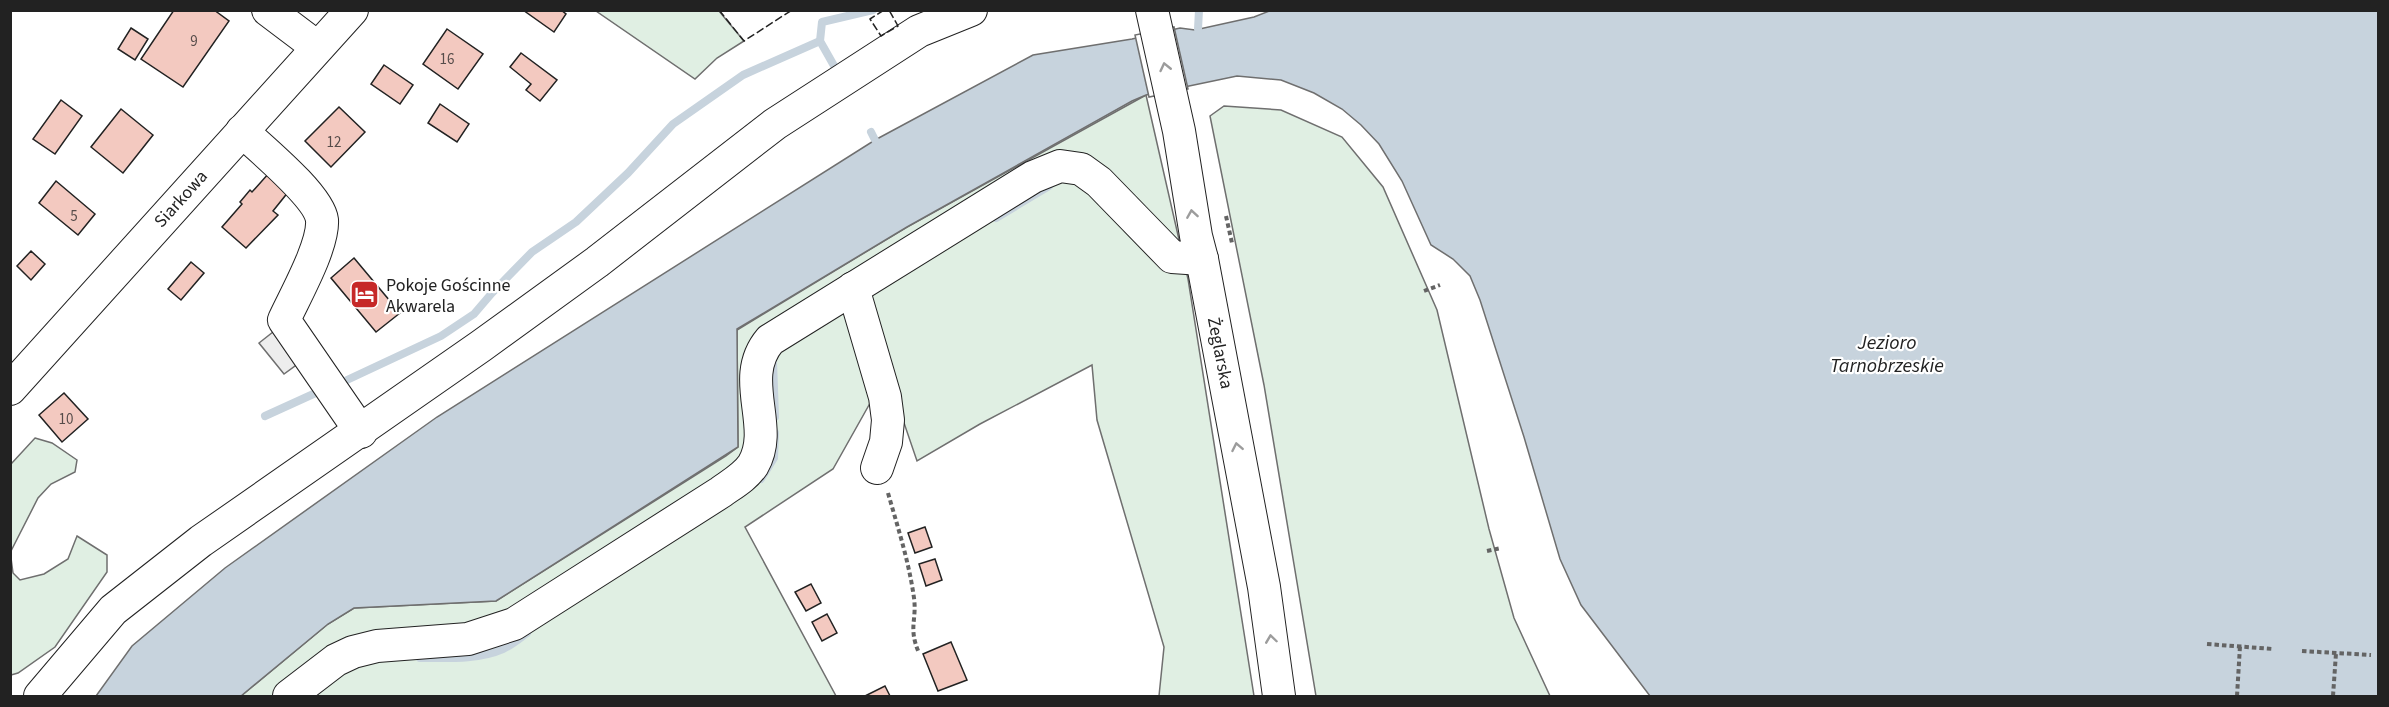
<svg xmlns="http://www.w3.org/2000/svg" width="2389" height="707" viewBox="0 0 2389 707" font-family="'Source Sans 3',sans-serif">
<rect width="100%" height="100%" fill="#fff"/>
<g fill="#e0efe3" stroke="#6f6f6f" stroke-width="1.5">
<polygon points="596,11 719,11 744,41 717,58 695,79"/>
<polygon points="1146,95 1188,279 1254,696 1159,696 1164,647 1097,420 1092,365 980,424 917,461 887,373 833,469 745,527 836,696 241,696 328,624 354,608 496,601 726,456 738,447 737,330 907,227"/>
<polygon points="1224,106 1281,110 1342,137 1383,187 1437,310 1489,529 1514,618 1550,696 1316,696 1264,385 1210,116"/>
<polygon points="35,438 52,443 77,460 75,472 51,484 38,498 11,551 11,464"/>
<polygon points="77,536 107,555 107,572 55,647 18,673 11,675 11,558 13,573 20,580 44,574 68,559"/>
</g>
<polygon fill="#ededed" stroke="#6f6f6f" stroke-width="1.5" points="273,332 299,363 284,374 259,343"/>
<polygon fill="#c7d3dd" stroke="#6f6f6f" stroke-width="1.5" points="1272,10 2378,11 2378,696 1650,696 1581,605 1560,559 1524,437 1480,300 1470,276 1453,259 1431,245 1402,181 1379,144 1361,125 1342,109 1314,93 1281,80 1237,76 1146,95 1132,101 907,227 737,329 738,447 496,601 354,608 328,624 241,696 96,696 132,646 225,568 437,417 875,140 1033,55 1132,39 1180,28 1195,30 1254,17"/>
<polygon fill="#fff" stroke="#6f6f6f" stroke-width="1.5" points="1174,27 1188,89 1149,97 1135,35"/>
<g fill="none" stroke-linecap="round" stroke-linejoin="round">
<g stroke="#c7d3dd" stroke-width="8">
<polyline points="1198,29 1199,10"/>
<polyline points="837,71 820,41 822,22 873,10"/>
<polyline points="871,132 875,140"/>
<polyline points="996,218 1049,186"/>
<polyline points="773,361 775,417"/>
<polyline points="347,380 441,336 474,314 492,293 532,252 576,222 628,173 673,124 743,75 820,41"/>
<polyline points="265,416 320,391"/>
<polyline points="761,479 774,458 775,433"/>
<path d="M 420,658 C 447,658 478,660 503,649 C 512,645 520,638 527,633"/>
</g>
</g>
<g fill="#f3c9c0" stroke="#222" stroke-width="1.5">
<polygon points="174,10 214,10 229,21 183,87 141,59"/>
<polygon points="523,10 561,10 566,14 554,32"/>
<polygon points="131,28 148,39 135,60 118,49"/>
<polygon points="447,29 483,54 458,89 423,64"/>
<polygon points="521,53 557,80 540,101 526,90 531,84 510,67"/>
<polygon points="384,65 413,85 400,104 371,84"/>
<polygon points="61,100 82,116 55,154 33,139"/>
<polygon points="440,104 469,124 457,142 428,123"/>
<polygon points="339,107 365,132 331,167 305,141"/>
<polygon points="121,109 153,135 123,173 91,147"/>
<polygon points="269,173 289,191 273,211 278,215 246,248 222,227 242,204 240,202 250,190 252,192"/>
<polygon points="56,181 95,214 78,235 39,203"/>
<polygon points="31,251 45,264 31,280 17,266"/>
<polygon points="354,258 400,313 376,332 331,278"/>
<polygon points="191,262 204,273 181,300 168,289"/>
<polygon points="64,393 88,419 62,442 39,415"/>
<polygon points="925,527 932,547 915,553 908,533"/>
<polygon points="935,559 942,580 926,586 919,564"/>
<polygon points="811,584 821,603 806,611 795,592"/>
<polygon points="827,614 837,633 822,641 812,622"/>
<polygon points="951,642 967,680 938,691 923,654"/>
<polygon points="885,686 890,696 865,696"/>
</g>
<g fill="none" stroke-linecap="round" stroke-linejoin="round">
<defs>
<g id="minor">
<polyline points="268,10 317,47"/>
<polyline points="1152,10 1179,131 1196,236 1202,259 1264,587 1279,696"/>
<path d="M 242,131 C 261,149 319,196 322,220 C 324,245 295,296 284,320 L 361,432"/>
<polyline points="853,288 885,397 888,420 886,442 877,468"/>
<polyline points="10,389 352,10"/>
<polyline points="40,696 113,610 201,541 481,346 597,262 775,124 919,31 971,10"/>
<path d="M 289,696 L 336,660 L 353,652 L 377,646 L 468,639 L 514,624 L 721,492 C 732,484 745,477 753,465 C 776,426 737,379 770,340 L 1033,177 L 1060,166 L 1081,169 L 1099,182 L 1172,257 L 1202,259"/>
</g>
</defs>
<use href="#minor" stroke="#222" stroke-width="34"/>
<g stroke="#646464" stroke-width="4" stroke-dasharray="4.5 3" stroke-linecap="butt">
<polyline points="1226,216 1232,243"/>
<polyline points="1424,291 1440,285"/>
<path d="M 888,493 C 898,528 909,562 914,598 C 917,620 908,628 919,653"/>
<polyline points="1487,551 1501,548"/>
<polyline points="2207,644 2273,649"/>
<polyline points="2302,651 2371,655"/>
<polyline points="2237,696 2240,646"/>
<polyline points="2333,696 2336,653"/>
</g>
<use href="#minor" stroke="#fff" stroke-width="32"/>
<g stroke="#222" stroke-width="1.5" stroke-dasharray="8 3" stroke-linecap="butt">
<polyline points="719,10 744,41 792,10"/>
<polyline points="884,10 870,19 881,36 898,26 889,10"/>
</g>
</g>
<defs><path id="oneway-chevron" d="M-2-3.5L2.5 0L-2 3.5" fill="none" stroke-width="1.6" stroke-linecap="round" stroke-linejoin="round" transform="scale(1.5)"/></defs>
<g stroke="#9c9c9c">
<use href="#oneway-chevron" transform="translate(1165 67) rotate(-103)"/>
<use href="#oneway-chevron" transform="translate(1192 214) rotate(-99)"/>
<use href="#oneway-chevron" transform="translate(1237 447) rotate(-101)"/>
<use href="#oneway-chevron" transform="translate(1271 639) rotate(-98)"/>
</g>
<defs>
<symbol id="hotel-square" viewBox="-11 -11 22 22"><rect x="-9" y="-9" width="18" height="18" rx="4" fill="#c62828" stroke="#fff"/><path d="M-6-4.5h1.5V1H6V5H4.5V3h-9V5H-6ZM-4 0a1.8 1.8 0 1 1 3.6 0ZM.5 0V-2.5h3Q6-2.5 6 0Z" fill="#fff"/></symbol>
</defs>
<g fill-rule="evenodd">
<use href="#hotel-square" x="348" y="278" width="33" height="33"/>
</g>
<g text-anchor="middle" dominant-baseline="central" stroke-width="4.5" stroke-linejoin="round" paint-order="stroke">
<g font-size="15" fill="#564c4a">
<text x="194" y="41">9</text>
<text x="447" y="59">16</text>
<text x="334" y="142">12</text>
<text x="74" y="216">5</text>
<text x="66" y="419">10</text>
</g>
<g font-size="18" fill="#222" stroke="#fff">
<text transform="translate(181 199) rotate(-48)">Siarkowa</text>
<text transform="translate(1220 353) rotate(79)">Żeglarska</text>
</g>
<g font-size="18" fill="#222" stroke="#fff" text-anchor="start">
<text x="386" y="285">Pokoje Gościnne<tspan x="386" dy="21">Akwarela</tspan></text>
</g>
<g font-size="20" font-style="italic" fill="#222" stroke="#fff">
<text x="1887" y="343">Jezioro<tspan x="1887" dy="23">Tarnobrzeskie</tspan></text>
</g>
</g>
<rect width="2389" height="707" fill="none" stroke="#222222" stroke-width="24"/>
</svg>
